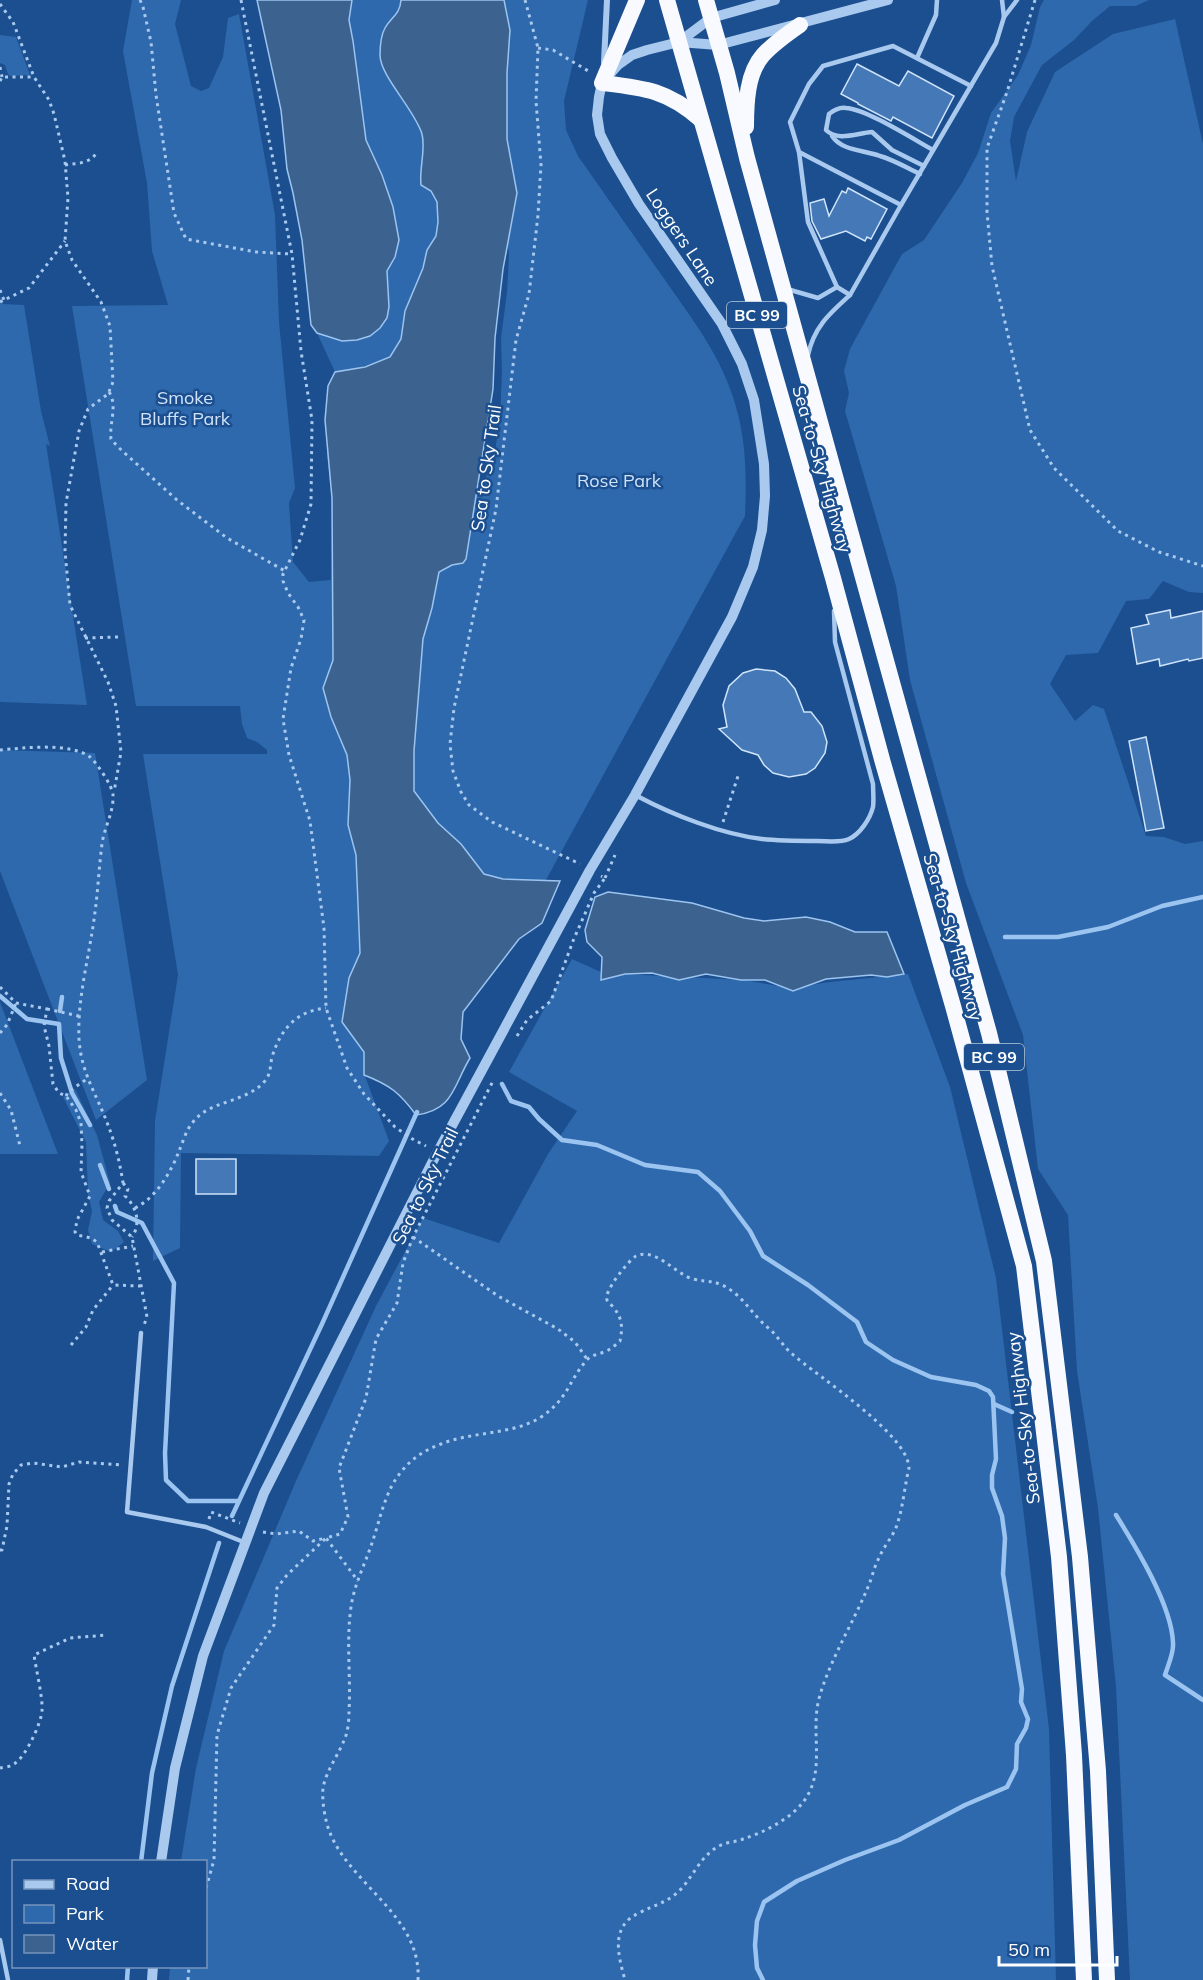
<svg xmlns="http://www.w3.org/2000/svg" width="1203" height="1980" viewBox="0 0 1203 1980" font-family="Mulish,sans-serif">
<rect width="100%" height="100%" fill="#1b4f8f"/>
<g fill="#2e69ad" fill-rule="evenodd">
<path d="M 132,0 L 181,0 L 175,24 L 191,86 L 201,91 L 209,88 L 223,57 L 228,18 L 239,14 L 275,215 L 279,322 L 295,488 L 289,503 L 293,562 L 309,582 L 331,580 L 332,498 L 327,455 L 328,386 L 335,372 L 317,333 L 311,325 L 302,240 L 293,193 L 287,169 L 282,128 L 333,0 L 450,0 L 459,194 L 405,311 L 401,339 L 390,357 L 358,368 L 333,620 L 333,660 L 323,688 L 331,717 L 347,755 L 350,780 L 348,825 L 356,855 L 360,953 L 351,975 L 347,1028 L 364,1052 L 466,1064 C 453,1092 449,1110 416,1115 C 400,1093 390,1085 365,1076 L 389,1141 L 379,1156 L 181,1153 L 180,1248 L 153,1261 L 155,1121 L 178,975 L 143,754 L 267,754 L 267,750 L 257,742 L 247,738 L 242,724 L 240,706 L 136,706 L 72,306 L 168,305 L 152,251 L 147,183 L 123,51 Z"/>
<path d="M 482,0 L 588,0 L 564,101 L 566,130 L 578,156 C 607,197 636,239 665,280 C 690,316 718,352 732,394 C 746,434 747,474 745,516 L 541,889 L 477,876 L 404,797 ZM 508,246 L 509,255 L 507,292 L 501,338 L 502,372 L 500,420 L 493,463 L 476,496 L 493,389 L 495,338 L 503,269 Z"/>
<polygon points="1044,0 1149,0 1136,6 1110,6 1092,21 1074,40 1042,65 1014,117 1010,141 1016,181 1027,132 1055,72 1113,34 1175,19 1203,144 1203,593 1189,592 1163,581 1149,599 1126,601 1098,653 1066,655 1050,684 1075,721 1093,705 1104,709 1146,836 1164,837 1185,844 1203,841 1203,1980 1130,1980 1116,1687 1098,1508 1077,1371 1068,1215 1038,1169 1023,1035 966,883 910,680 896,586 845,411 849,393 844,371 850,349 902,254 924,240 962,183 978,153 991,113 1018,75 1031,45 1040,7"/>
<polygon points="0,35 16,37 30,75 10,76 8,74 5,65 0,63"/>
<polygon points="0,297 3,304 24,305 41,411 50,446 46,444 87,705 0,702"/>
<polygon points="0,750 95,753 147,1080 96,1120 0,871"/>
<polygon points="572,959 603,973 744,980 790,988 830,982 908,974 950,1087 996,1278 1049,1729 1056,1980 169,1980 170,1967 206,1966 206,1862 181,1861 196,1768 224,1651 296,1481 376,1306 423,1218 499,1243 548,1154 577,1111 509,1072"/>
<polygon points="0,1002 58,1154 0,1154"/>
<polygon points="75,1089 97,1135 110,1183 99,1202 103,1220 118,1231 124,1242 111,1252 92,1244 88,1230 92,1211 88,1193 86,1142 63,1097"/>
</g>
<g fill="#3c6290" stroke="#9cc4f0" stroke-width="1.5">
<polygon points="257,0 352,0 349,20 353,41 366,140 382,175 393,207 399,240 395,257 387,271 389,307 387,318 380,328 370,336 357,340 342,341 317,333 311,325 302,240 293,193 287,169 281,110"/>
<path d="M 401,0 L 504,0 L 510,30 L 507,73 L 507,139 L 517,193 L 503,269 L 495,338 L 493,389 L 466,559 L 463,563 L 452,565 L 439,572 L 432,608 L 423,639 L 414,751 L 414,791 L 438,823 L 461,844 L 484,874 L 503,879 L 560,881 L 542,923 L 519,939 L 463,1012 L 461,1039 L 470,1058 C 453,1086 454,1110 416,1115 C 400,1093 390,1085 364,1075 L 364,1052 L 342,1022 L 349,978 L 360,953 L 356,855 L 348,825 L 350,780 L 347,755 L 331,717 L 323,688 L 333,660 L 332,498 L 325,420 L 328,386 L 335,372 L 365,367 L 390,357 L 401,339 L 405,311 L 423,268 L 427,250 L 436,236 L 438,222 L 437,202 L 431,191 L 421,185 C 419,168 426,150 422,134 C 415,110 380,76 380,55 C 380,47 381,35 385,28 C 391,17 400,15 401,0 Z"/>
<polygon points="608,892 692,903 744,918 764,921 806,917 830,922 855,932 887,932 904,974 887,977 871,975 826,979 793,991 765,980 741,980 706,974 679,980 652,973 625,974 601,980 602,957 587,942 585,930 595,897"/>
</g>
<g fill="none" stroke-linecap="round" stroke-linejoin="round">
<g stroke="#9cc4f0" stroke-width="4.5">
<polyline points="1005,937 1058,937 1108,927 1162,906 1203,897"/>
<polyline points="0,996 27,1019 59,1024 61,1058 72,1093 90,1125"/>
<polyline points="60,1011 62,997"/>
<polyline points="502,1084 511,1101 529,1107 539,1119 562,1140 597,1145 645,1165 698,1172 720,1191 750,1231 763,1256 808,1285 857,1322 866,1342 893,1360 931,1377 976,1385 989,1391 993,1397 996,1459 992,1475 992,1488 1002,1516 1005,1538 1003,1574 1022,1689 1021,1702 1028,1719 1026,1728 1017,1744 1016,1769 1007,1787 965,1805 899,1840 845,1860 797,1881 764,1902 757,1921 755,1945 757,1968 763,1980"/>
<polyline points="100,1165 109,1189"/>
<polyline points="115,1206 117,1212 142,1223 174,1283 165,1453 166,1480 188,1501 238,1501"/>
<polyline points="994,1404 1012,1412"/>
<path d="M 1116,1515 C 1136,1547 1172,1606 1173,1643 C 1174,1653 1168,1665 1165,1675 L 1203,1700"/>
<polyline points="232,1516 322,1324 417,1112"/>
<polyline points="141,1862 152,1773 172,1686 219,1543"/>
<polyline points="127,1980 128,1966"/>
</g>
</g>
<g fill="#4478b7" stroke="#cfe3fa" stroke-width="1.5">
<polygon points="857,64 899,86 908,71 954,96 932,138 893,117 891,121 858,104 858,103 841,94"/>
<polygon points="848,188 887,209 871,239 867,237 865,241 846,231 821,239 812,221 810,203 824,199 829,216 842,191 846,193"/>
<polygon points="1170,610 1171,618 1203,611 1203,658 1189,661 1188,659 1160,666 1159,659 1137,664 1131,628 1149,624 1146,615"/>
<polygon points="756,669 775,671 786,678 795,689 804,712 811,712 822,726 827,742 825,753 815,768 806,774 789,777 773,773 764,765 758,755 742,750 719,729 727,727 723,705 729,686 743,673"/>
<polygon points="1146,737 1164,828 1146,831 1129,741"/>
<rect x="196" y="1159" width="40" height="35"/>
</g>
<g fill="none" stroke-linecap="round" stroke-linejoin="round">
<g stroke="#a9c9ee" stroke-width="3" stroke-dasharray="3 4.5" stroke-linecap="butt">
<polyline points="140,0 143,7 151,42 156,95 174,213 186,239 256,252 291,254"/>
<polyline points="241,0 292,254 301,351 312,420 311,504 300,540 283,574 283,581 288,593 298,607 304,620 301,639 291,668 283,719 289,755 310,821 324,928 326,1008 347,1068 364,1094 395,1127 414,1140 426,1146"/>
<polyline points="525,0 538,48 536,101 541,165 538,215 529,294 516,340 496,509 454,708 450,744 453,771 461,792 469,805 492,822 580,864"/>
<polyline points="1035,0 1007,92 987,148 987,212 992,266 1030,430 1054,468 1118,531 1159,552 1203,566"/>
<polyline points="0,4 13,22 34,77 49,100 54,114 65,161 68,198 65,241 72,260 101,302 110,326 113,382 108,394 88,409 79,431 66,503 65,551 70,605 108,682 116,706 121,752 114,792"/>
<polyline points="538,48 553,50 590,72"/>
<polyline points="0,67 2,77"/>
<polyline points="0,81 2,77 34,77"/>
<path d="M 65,165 C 78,163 90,164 97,152"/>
<polyline points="0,290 4,300"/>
<polyline points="0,302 29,288 65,241"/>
<path d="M 109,392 C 118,405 109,424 111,439 L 118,447 L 177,500 L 227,538 L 285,571"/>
<polyline points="85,638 118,637"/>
<path d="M 0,750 C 24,748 70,742 90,757 C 97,763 113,787 113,795 C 114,812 104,828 102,844 C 99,867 98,890 95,912 C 90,954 77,997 79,1039 C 81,1073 97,1095 108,1125 C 115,1143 120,1163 123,1183 L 109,1201 L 107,1208 L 112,1220 L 132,1237 L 147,1317 L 144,1325"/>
<polyline points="723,822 738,776"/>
<polyline points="605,878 615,855"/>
<polyline points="0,987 16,1003 47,1009 44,1026 49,1046 53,1084 59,1093 66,1096 76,1110 81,1123 82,1145 81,1172 90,1196 77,1220 75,1232 77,1235 91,1238 97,1242 113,1285 140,1286"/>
<polyline points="47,1009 79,1016"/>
<polyline points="0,1033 7,1025 16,1003"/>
<polyline points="517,1036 527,1020 551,1001 573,941 594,893 605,878 601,876"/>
<polyline points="0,1093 11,1110 20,1146"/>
<polyline points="66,1096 68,1092 87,1079"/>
<path d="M 123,1183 L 128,1189 L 125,1196 C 137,1207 141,1224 132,1237"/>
<path d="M 135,1208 C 156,1198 171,1172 179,1151 C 183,1142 186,1130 193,1122 C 210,1100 245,1103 264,1082 C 271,1075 270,1066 272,1057 C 281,1028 297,1011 326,1008"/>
<polyline points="413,1237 498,1296 558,1329 575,1342 587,1359"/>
<polyline points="102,1252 133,1246"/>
<polyline points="71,1345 86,1327 93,1310 113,1285"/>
<polyline points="209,1519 211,1512 240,1523"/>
<polyline points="263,1532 276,1534 299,1531 313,1541 326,1538 358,1581"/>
<polyline points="0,1550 2,1550 7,1526 9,1484 13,1474 21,1465 33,1463 62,1467 79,1462 123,1465"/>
<path d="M 0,1768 C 4,1767 10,1767 14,1764 C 25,1758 41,1724 42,1711 C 43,1698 36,1669 34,1655 L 70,1638 L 107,1635"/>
<polyline points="206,1888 214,1860 217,1735 231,1688 274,1625 277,1588 287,1575 326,1538 340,1534 348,1517 339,1468 366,1398 376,1339 397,1303 403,1263 413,1237 494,1079"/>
<polyline points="188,1980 189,1966"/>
<path d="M 418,1980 C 422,1913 343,1882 327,1824 C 324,1813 322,1799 323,1788 C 326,1771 339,1754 345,1738 C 348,1731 349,1720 349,1712 C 351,1677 346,1642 351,1607 C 354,1585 365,1564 372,1543 C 380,1520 385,1491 401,1472 C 412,1458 425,1450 441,1444 C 473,1431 513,1435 541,1417 C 568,1399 568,1382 586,1361 C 591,1354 603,1354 610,1349 C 614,1347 617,1343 620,1341 C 623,1327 622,1317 613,1307 C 611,1304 608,1303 607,1300 C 603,1292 629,1260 636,1256 C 656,1247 675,1274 693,1279 C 709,1283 716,1279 732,1291 C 743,1299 750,1310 760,1320 C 765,1326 772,1330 776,1336 C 781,1341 785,1348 791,1353 C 817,1376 908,1434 909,1468 C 904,1488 903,1511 895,1530 C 890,1540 883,1548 879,1558 C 874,1567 872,1578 868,1587 C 853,1623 831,1658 820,1695 C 808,1734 830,1775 798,1808 C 784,1822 762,1833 743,1839 C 736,1842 728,1842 721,1845 C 702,1854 695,1873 682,1888 C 668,1903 656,1904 639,1913 C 610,1926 618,1955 625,1980"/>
</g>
<g stroke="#a9c9ee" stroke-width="4.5">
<polyline points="1004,17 1017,0"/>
<polyline points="917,58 936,15 937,0"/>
<path d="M 832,136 C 842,151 864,150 880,156 C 894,160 907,168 920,174"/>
<polyline points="799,152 901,205 850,295 837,287 808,222 799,152 790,122 809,84 823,66 893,46 971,86"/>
<path d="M 924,166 L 892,150 L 872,132 C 857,133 838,142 826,130 L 829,114 C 834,110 839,107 846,108 C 866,109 913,139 933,150"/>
<polyline points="901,205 996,43 1004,17 1002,0"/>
<polyline points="787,289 818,298 837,287"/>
<path d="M 808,355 C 814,327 829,314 850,295"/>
<path d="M 637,796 C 673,815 721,834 762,839 C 780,841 799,841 817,841 C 827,841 840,843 849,839 C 860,834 870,819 873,807 C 874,800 873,791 873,784 L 835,642 L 834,611"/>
<polyline points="141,1333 127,1512 206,1527 246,1543"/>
<polyline points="0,1940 8,1980"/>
</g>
<polyline stroke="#a9c9ee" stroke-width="6" points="604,62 607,0"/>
<g stroke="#a9c9ee" stroke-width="10">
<polyline points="679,42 711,18 775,0"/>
<polyline points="161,1862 175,1768 203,1656 264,1493 435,1157 590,870 635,795 732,617 753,567 762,530 765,496 764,464 754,400 742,364 722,324 639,204 612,158 600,134 597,115 599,97 602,83 618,65 632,55 647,50 679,42 718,45 888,0"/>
<polyline points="152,1980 153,1966"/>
</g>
<g stroke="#f8faff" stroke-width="16">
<path d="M 637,0 L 602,83 C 644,88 667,90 700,119"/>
<polyline points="667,0 833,578 883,763 953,1006 1024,1266 1059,1557 1074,1755 1084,1980"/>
<polyline points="706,0 727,73 747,158 989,1033 1044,1261 1080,1557 1098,1771 1107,1980"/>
<path d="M 746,127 C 746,103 747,73 763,55 C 774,43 787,34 800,25"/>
</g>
</g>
<g text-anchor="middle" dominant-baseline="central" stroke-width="5" stroke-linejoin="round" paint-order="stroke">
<g fill="#1b4f8f" stroke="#bbcadd" stroke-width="1.5">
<rect x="727" y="302" width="60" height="26" rx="4.5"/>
<rect x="964" y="1044" width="60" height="26" rx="4.5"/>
</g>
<g font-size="16" font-weight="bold" fill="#fff">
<text x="757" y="315">BC 99</text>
<text x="994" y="1057">BC 99</text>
</g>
<g font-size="18" fill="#fff" stroke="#1b4f8f">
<text transform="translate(682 237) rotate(56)">Loggers Lane</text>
<text transform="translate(486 468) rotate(-82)">Sea to Sky Trail</text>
<text transform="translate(822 469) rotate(74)">Sea-to-Sky Highway</text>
<text transform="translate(953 937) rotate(74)">Sea-to-Sky Highway</text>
<text transform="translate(425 1186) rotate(-64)">Sea to Sky Trail</text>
<text transform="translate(1023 1418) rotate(-97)">Sea-to-Sky Highway</text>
</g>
<g font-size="18" fill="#cfe3fa" stroke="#1b4f8f">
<text x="185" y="397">Smoke<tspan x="185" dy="21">Bluffs Park</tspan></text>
<text x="619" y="480">Rose Park</text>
</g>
</g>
<rect x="12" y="1860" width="195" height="108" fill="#1b4f8f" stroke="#7695bc" stroke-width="1.5"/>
<rect x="24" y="1880" width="30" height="9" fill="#a9c9ee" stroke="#7695bc" stroke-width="1.5"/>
<text x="66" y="1890" font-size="18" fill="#ffffff">Road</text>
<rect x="24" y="1905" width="30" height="18" fill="#2e69ad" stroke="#7695bc" stroke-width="1.5"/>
<text x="66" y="1920" font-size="18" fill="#ffffff">Park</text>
<rect x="24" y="1935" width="30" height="18" fill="#3c6290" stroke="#7695bc" stroke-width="1.5"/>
<text x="66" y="1950" font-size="18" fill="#ffffff">Water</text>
<path d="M999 1956v9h118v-9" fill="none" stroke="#ffffff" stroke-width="3"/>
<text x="1008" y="1956" font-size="18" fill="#ffffff" stroke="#1b4f8f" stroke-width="4.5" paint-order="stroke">50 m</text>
</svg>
